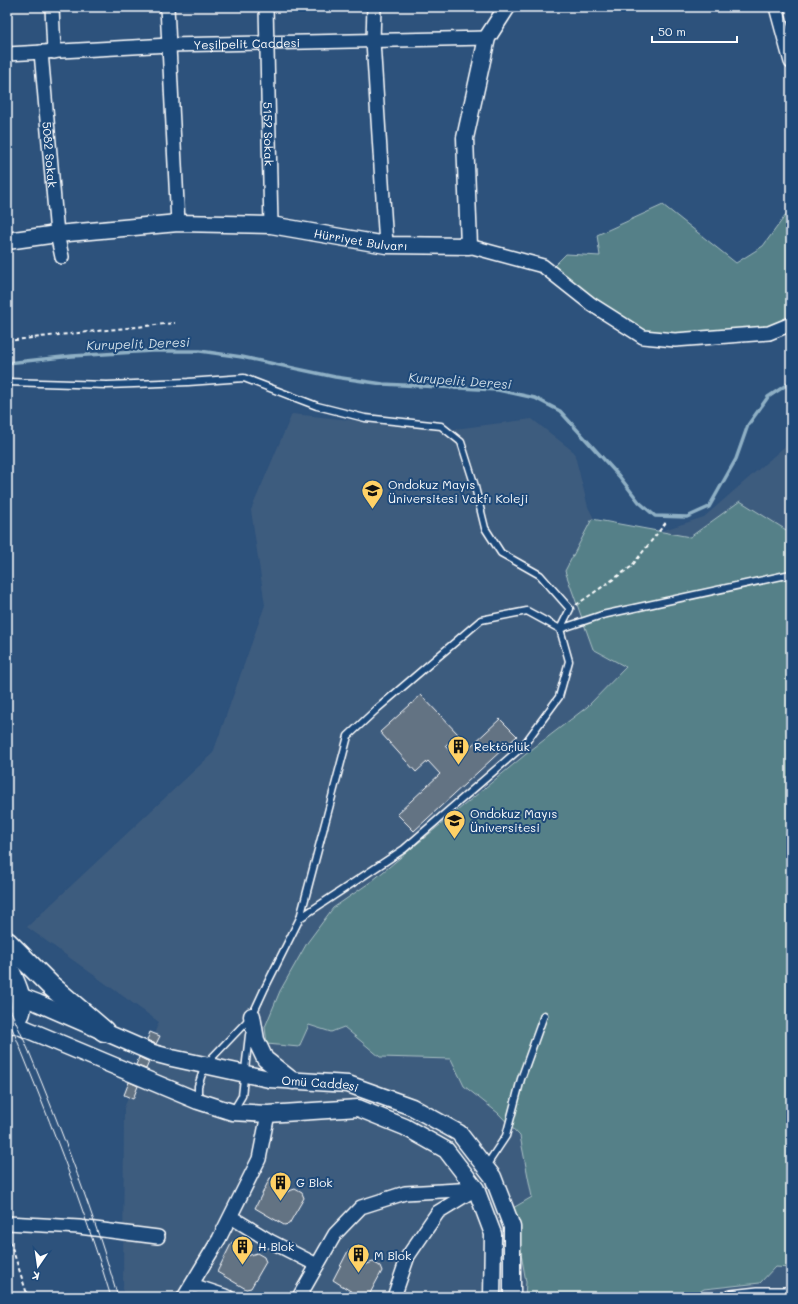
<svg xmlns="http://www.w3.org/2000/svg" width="798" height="1304" viewBox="0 0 798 1304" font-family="Mali,sans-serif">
<rect width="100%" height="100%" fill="#2d527c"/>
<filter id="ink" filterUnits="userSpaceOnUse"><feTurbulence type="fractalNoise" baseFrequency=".025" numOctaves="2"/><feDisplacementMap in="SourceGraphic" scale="8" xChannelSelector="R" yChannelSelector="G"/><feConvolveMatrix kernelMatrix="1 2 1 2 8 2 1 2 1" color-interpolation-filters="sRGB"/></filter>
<g filter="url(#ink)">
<polygon fill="#3e5c7e" points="292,414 447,430 532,419 574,452 588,507 609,548 704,517 791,441 791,1297 123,1297 124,1108 159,1022 27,927 213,753 265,605 251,510"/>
<g fill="#548088" stroke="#aac0c4">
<polygon points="663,205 736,263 763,246 791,208 791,321 769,333 643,337 549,271 566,254 600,256 597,235"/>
<polygon points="740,501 791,533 791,1268 775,1267 760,1283 704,1289 691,1297 525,1297 526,1282 513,1208 532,1197 520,1136 498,1113 464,1086 451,1059 380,1057 344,1027 331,1032 309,1025 299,1047 267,1044 265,1027 280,991 307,943 333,908 372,881 531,750 587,707 626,667 593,649 565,571 592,519 690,537"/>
</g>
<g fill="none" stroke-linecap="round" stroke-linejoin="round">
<polyline stroke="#8fb0c5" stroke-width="3.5" points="7,363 72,356 152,351 200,351 242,357 335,377 383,384 498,390 535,398 560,411 619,476 639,502 655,516 687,517 709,507 736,459 748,425 768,397 791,382"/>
</g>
<g fill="#647383" stroke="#fff">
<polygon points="421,695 458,734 445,746 457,759 500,719 517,736 414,831 397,814 440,774 428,761 416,772 380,732"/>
<polygon points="150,1032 160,1036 156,1044 147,1040"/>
<polygon points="139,1057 149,1062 146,1069 136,1065"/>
<polygon points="129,1082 138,1086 133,1099 124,1095"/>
<polygon points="270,1178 275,1178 285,1183 286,1192 295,1189 302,1193 304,1198 289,1224 284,1225 255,1208"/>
<polygon points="232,1242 237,1242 247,1247 247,1256 257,1253 264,1257 266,1262 251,1288 246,1289 217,1272"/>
<polygon points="348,1251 353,1251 363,1256 364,1265 373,1262 380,1266 382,1271 368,1297 360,1297 333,1280"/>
</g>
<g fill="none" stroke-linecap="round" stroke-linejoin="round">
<defs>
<g id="service">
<polyline points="7,382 107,385 188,382 244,378 317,406 365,418 441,426 461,442 474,483 485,528 501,553 540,575 570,609 560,629 602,615 791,574"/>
<polyline points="252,1016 264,990 300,918 348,736 378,708 481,620 527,611 560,629 569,661 559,697 523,746 404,849 300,918"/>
<polyline points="198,1100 198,1086 205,1065 250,1018"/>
<polyline points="233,1111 242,1096 249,1035"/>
<polyline points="486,1166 506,1136 521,1079 544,1015"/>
</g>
<g id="minor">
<polyline points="52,7 54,52"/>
<polyline points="167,7 178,223"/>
<path id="s1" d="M 266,7 L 271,225"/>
<polyline points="374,7 373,41 386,245"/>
<polyline points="776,7 791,62"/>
<path id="s2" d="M 41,52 L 57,234 L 62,257"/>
<path id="s3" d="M 7,54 L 169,45 L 487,38"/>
<polyline points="469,246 543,266 591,304 643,337 675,340 769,333 791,324"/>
<polyline points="231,1217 270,1241 317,1265"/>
<polyline points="7,1223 79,1227 158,1237"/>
<polyline points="192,1285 228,1297"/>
<polyline points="184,1297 219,1239 259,1159 268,1114"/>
<polyline points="299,1297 335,1234 361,1207 405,1193 476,1189"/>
<polyline points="394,1297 408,1256 438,1212 474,1190"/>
<polyline points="731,1297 758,1294 791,1294"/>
</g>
<g id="tertiary">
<path id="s4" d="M 7,241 L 57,234 L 178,223 L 271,225 L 386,245 L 469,246 L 465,138 L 487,38 L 507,7"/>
<path id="s5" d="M 7,991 L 38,1003 L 153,1053 L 172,1058 L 269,1079 L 348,1084 L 412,1107 L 459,1133 L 493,1177 L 512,1227 L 512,1297"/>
<polyline points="252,1016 256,1040 265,1059 293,1081"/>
<polyline points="7,1021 198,1101 232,1112 268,1114 358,1108 405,1127 446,1150 476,1189 493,1234 492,1297"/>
</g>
<g id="primary">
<polyline points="7,942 50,985 104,1031"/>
<path d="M 7,966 C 12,977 27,1005 18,1016 C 17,1019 14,1021 11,1023"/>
</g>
</defs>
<use href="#service" stroke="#fff" stroke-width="9"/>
<use href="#minor" stroke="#fff" stroke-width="16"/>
<use href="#tertiary" stroke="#fff" stroke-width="19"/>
<use href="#primary" stroke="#fff" stroke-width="23"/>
<g stroke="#fff" stroke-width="2" stroke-dasharray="4 3" stroke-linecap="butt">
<polyline points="7,341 49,336 175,323"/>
<polyline points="576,605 631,567 667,521"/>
<polyline points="8,1235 28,1297"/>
</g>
<use href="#service" stroke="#1f4a7a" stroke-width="6"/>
<use href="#minor" stroke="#1f4a7a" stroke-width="13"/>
<use href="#tertiary" stroke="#1f4a7a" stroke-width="16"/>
<use href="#primary" stroke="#1f4a7a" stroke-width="20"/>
<g stroke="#fff" stroke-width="1">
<path d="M 7,1002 C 14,1019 23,1037 30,1054 C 63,1134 94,1214 118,1297"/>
<path d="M 8,1018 C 46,1111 82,1201 111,1297"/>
</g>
</g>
</g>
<defs>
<symbol id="school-pin" viewBox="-11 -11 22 30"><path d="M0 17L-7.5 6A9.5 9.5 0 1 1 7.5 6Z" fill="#ffd166" stroke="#1f4a7a"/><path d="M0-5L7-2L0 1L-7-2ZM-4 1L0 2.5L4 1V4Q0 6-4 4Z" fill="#111"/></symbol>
<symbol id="building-pin" viewBox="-11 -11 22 30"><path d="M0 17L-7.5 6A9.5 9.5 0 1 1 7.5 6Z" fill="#ffd166" stroke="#1f4a7a"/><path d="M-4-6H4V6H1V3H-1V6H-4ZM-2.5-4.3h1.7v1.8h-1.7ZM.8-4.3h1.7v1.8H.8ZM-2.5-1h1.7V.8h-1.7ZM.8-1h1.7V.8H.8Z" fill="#111"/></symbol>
<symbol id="university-pin" viewBox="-11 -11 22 30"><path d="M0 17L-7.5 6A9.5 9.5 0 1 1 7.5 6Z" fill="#ffd166" stroke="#1f4a7a"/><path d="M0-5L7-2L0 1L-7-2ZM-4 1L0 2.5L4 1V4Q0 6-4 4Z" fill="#111"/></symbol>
</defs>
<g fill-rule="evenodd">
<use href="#school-pin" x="360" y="478" width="25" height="34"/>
<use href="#building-pin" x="446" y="734" width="25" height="34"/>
<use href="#university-pin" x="442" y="808" width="25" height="34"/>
<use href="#building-pin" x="268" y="1170" width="25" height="34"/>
<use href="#building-pin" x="230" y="1234" width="25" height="34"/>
<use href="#building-pin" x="346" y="1242" width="25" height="34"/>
</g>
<g text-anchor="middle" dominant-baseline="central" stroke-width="4" stroke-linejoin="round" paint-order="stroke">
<g font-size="12" fill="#fff" stroke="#1f4a7a">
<text stroke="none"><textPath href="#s3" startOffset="240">Yeşilpelit Caddesi</textPath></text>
<text stroke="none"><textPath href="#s1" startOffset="127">5152 Sokak</textPath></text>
<text stroke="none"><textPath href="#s2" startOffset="103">5082 Sokak</textPath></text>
<text stroke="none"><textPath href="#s4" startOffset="356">Hürriyet Bulvarı</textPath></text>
<text stroke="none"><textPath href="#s5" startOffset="329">Omü Caddesi</textPath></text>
</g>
<g font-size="12" fill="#fff" stroke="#1f4a7a" text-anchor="start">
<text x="388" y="484">Ondokuz Mayıs<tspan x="388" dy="14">Üniversitesi Vakfı Koleji</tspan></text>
<text x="474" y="746">Rektörlük</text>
<text x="470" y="813">Ondokuz Mayıs<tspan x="470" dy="14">Üniversitesi</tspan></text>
<text x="296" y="1182">G Blok</text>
<text x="258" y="1246">H Blok</text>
<text x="374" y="1255">M Blok</text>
</g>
<g font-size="13" font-style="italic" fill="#d0dee7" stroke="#1f4a7a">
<text transform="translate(138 343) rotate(-2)">Kurupelit Deresi</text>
<text transform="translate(460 380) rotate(4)">Kurupelit Deresi</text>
</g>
</g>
<rect width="798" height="1304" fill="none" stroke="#1f4a7a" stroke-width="24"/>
<rect x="12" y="12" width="774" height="1280" fill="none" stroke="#fff" stroke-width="1.5" filter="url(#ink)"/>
<g transform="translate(38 1266) rotate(193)" stroke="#1f4a7a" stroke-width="3" paint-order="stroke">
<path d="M0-3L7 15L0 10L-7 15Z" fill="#ffffff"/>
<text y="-6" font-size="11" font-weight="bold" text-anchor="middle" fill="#ffffff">K</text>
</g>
<path d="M652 36v6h85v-6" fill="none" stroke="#ffffff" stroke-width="2"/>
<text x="658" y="36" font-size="12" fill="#ffffff" stroke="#1f4a7a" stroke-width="3" paint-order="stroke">50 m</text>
</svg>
